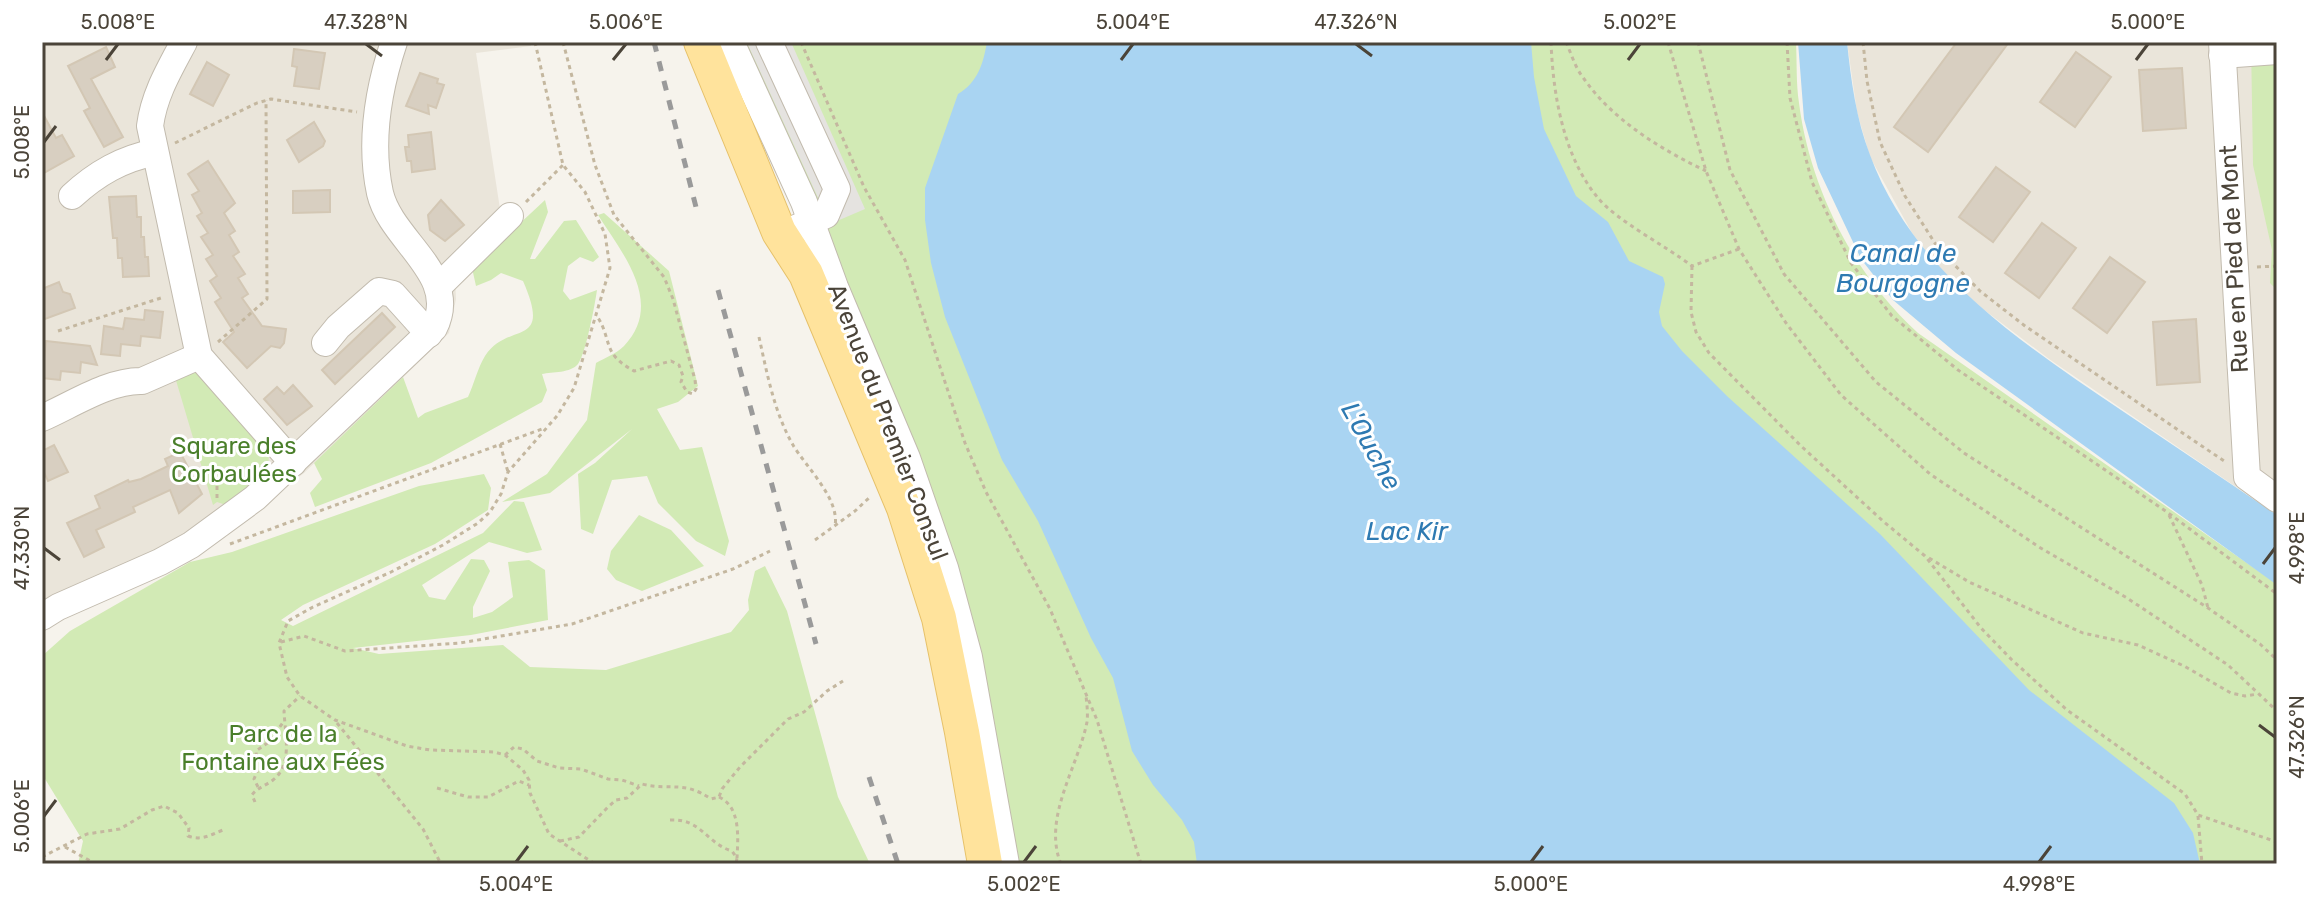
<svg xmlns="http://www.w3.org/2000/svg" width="2319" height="906" viewBox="0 0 2319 906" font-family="Rubik,sans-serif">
<rect width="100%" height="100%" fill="#f6f3ec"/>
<g fill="#eae5da">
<polygon points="42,42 530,42 531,46 476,53 500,209 454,256 456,299 449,333 304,473 190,562 53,624 42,633"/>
<polygon points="1847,42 2277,42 2277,515 2049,359 1983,309 1944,274 1912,233 1870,157 1857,112"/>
</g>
<g fill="#d2eab5">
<path d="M 739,42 L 1796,42 C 1797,62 1796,83 1799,103 C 1810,189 1854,275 1918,333 L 2277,584 L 2277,864 L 1016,864 Z"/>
<polygon points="2251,42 2277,42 2277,290 2270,283 2272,250 2253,165"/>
<path d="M 545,200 L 548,212 L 530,259 L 535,259 L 564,221 L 576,220 L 599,257 L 593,262 L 580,257 L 568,266 L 563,291 L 570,300 L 597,290 C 595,304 586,353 578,364 C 571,373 552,372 542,374 L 547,390 L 542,402 L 431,463 L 315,507 L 310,493 L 322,479 L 314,463 L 403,377 L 418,418 L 425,413 L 468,397 C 474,384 478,367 485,356 C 508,320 553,350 523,281 L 501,273 L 491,280 L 476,286 L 472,268 Z"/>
<path d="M 604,213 L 669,271 L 698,386 L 678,402 L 657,409 L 680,450 L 702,447 L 729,541 L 725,556 L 696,541 L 658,503 L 647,476 L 612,480 L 593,534 L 581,529 L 578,474 L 595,463 L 632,429 L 550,493 L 502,502 L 547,474 L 587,420 L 596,363 C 605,358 617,353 624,346 C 665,303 622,253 598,215 Z"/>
<path d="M 194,371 L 199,373 L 268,451 C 273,483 249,489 226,505 L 217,502 L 213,505 L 175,377 Z"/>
<polygon points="484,474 491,488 488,510 435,544 303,605 281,620 293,626 483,533 514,501 524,502 542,550 527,553 489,542 422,585 429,597 445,600 471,559 484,560 490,571 473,607 473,618 492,612 513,597 508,562 529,560 545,570 548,620 471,635 353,648 379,654 503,645 530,667 606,670 731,632 749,610 748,600 755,571 765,566 787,611 838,797 870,864 78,864 83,841 42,774 42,656 70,631 190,562 232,552 419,486"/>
<polygon points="639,515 671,530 704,566 642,591 616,580 607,569 611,551"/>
</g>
<polygon fill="#e5e3e0" points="754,42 791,42 865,209 830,224 748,45"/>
<g fill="#a9d4f2">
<path d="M 987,42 L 1531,42 L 1534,77 L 1544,129 L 1576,196 L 1608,222 L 1629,261 L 1663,277 L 1665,284 L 1659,312 L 1662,326 L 1682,351 L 1728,397 L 1880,534 L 2029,690 L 2174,803 L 2193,833 L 2200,864 L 1197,864 L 1194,842 L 1182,820 L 1153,785 L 1132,751 L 1113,678 L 1091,638 L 1038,521 L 1002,460 L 945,317 L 931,263 L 925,220 L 925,188 L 958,94 C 978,82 983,64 987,42 Z"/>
<path d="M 1798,42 L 1847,42 C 1851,80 1856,119 1870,155 C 1913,272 2022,343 2121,410 C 2173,445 2225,480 2277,515 L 2277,585 L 1956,353 L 1893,300 L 1861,259 L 1818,168 L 1804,119 Z"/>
</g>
<g fill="#d8cfc1" stroke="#d3c7b4" stroke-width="2">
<polygon points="1957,42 2009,42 1928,152 1894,127"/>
<polygon points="106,47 115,67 91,79 123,137 104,147 84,111 90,108 68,66"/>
<polygon points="294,49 325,53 319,89 294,86 297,67 292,66"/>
<polygon points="2076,52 2111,77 2075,127 2040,102"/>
<polygon points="207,62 229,75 213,106 190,94"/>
<polygon points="2182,68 2186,128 2143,131 2139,70"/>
<polygon points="420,73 438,79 437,83 444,85 436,108 428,105 429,114 406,106"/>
<polygon points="42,112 56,138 62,135 74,156 42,174"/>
<polygon points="314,122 325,141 323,146 299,162 287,140"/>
<polygon points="431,132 435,169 412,172 411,161 407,161 405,147 409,147 408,135"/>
<polygon points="208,161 235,203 224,213 235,231 229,235 239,252 233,256 245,274 238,278 248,294 242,298 262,326 286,329 284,343 280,348 271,346 247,368 223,342 234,332 215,302 221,298 210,281 217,276 206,259 213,255 201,237 208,233 197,216 202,213 192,195 199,191 188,174"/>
<polygon points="1996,167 2030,192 1993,242 1959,217"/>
<polygon points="330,190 330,212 293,213 293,191"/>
<polygon points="136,196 137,217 141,217 141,237 144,237 145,257 148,257 149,276 123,277 122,258 118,258 117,238 113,238 109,197"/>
<polygon points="441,200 464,225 445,241 430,230 428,215"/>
<polygon points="2042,223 2076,248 2039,298 2005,273"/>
<polygon points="2110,257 2145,282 2107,333 2073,308"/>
<polygon points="59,282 63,292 70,294 75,308 42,320 42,289"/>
<polygon points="145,310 163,312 160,338 141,336 140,346 121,344 120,356 101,354 104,326 123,329 125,318 144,320"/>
<polygon points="382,313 395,327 335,384 322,370"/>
<polygon points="2196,319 2200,382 2157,385 2153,322"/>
<polygon points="46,341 90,346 97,365 81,362 80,373 61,371 60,380 42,378"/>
<polygon points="293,385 312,406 287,425 264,399 277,387 284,394"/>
<polygon points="54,445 68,472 48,481 42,468 42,451"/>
<polygon points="180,452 202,494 179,513 170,490 133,507 135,512 96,530 104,547 84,557 67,523 100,508 95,496 128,480 129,482 141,479 168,466 165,459"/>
</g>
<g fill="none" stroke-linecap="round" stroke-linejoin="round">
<defs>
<g id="minor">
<path d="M 184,42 C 169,70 154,95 150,126 L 199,356 L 293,463"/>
<polyline points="731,42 804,202 835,287 907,458 945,568 969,657 1006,864"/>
<polyline points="769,42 837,189 826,215 796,228"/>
<polyline points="2222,42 2247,477 2277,499"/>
<polyline points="2222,55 2277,51"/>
<path d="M 72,196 C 97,173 122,159 155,152"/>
<polyline points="439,286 510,216"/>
<polyline points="325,343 338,327 379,291 393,294 429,334"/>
<path d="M 42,418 C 72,405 109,380 142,381 L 199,356"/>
<path d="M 42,617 L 58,607 L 160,562 L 191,545 L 255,498 L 434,328 C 461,275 391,241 380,193 C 369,142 378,90 394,42"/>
</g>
<polyline id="major" points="701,42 779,232 806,274 904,508 939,618 962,732 985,864"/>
</defs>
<use href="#minor" stroke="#c2bbae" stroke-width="28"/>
<use href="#major" stroke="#e6c16a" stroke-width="36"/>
<g stroke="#c4b79f" stroke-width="3" stroke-dasharray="4 4" stroke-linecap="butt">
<polyline points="535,42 563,165 585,192 605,234 610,268 574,388 557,416 508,472 501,494 490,512 478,523 443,545 391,572 313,607 288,621 279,643 287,677 300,696 335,720 407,746 430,750 494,752 505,755 523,770 529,780 530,793 549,834 595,864"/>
<path d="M 563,42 L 595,165 L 614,215 L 664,277 L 673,299 L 695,380 L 696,389 L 693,394 L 687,392 L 681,382 L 683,376 L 679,365 L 671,361 L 634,371 C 601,353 613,341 597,316"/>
<polyline points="801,42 864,187 905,260 965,443 986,492 1050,609 1097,720 1141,864"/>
<path d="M 1551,42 C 1553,94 1563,156 1598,198 C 1617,221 1666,246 1692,266 L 1739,249"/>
<path d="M 1566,42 C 1571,53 1575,67 1582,76 C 1611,119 1660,149 1706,171"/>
<polyline points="1668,42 1706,171 1739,249 1786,323 1841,395 1930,474 2039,547 2127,598 2228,665 2277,711"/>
<polyline points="1698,42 1730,170 1784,274 1876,382 1964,453 2208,608 2260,644 2277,660"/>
<polyline points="1787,42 1790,98 1812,182 1851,263 1892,316 1958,370 2167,512 2277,594"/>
<polyline points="1863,42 1867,81 1880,142 1905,196 1938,248 1980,291 2025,326 2224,461"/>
<polyline points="175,143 257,103 271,99 357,112"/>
<polyline points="526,202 563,165"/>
<polyline points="1692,266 1691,312 1696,332 1709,353 1801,446 1884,522 1925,556 1981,628 2011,659 2067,710 2185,794 2198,815 2277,842"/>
<polyline points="2257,267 2277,266"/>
<polyline points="58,331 164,297"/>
<path d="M 759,337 C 767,373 774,412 793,445 C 806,467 840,499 835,526"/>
<polyline points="218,342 267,299 266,100"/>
<polyline points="500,444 508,472"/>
<polyline points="217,498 217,478"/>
<polyline points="2169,515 2202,585 2208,608"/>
<polyline points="815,540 855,511 871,496"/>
<polyline points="230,544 542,429"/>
<polyline points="1929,558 1969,582 2083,633 2138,645 2184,666 2231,693 2245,696 2258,694"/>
<polyline points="281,642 304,636 345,651 460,643 572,624 733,569 770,551"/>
<polyline points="337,723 423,829 441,864"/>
<polyline points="505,755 514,747 523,749 537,761 559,768 581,769 608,779 622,780 639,786"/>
<polyline points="258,787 254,779 257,772 256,751 269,742 284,721"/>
<polyline points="437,788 468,797 488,797 519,781 529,785"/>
<path d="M 719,797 C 741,807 738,838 737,858"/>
<path d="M 255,802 L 252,795 C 257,788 265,786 273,780 C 293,765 285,734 284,711 L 300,696"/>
<polyline points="2198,816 2202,864"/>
<path d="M 670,820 C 701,818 707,844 732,851 L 737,858 L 736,864"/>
<path d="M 560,841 L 579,837 L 608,807 L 616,800 L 627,798 L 642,784 C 671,791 683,780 711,799 L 719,797 L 722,789 L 740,767 L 788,719 L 804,712 L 827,691 L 843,681"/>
<polyline points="65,847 96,864"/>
<path d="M 42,857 L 87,834 L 120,829 L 152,810 L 164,806 L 178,813 L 189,828 L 188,836 C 202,841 210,835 223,830"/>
<path d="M 1061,864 C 1042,818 1078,767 1087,722 C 1088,714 1087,705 1086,696"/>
</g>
<use href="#minor" stroke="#fff" stroke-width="26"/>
<use href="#major" stroke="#ffe39c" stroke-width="34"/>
<g stroke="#9a9a9a" stroke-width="5" stroke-dasharray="10 10" stroke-linecap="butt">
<polyline points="654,42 697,211"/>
<polyline points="718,290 816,644"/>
<polyline points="869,777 898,864"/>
</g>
</g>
<path fill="none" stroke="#4b4439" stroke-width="3" d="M 366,44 L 382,56M 1356,44 L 1372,56M 106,60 L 118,44M 613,60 L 626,44M 1121,60 L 1133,44M 1628,60 L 1640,44M 2136,60 L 2148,44M 44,142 L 56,126M 44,548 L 60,560M 2263,564 L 2275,548M 2259,725 L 2275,737M 44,816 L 56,800M 516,862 L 528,846M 1024,862 L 1036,846M 1531,862 L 1543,846M 2039,862 L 2051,846"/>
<g text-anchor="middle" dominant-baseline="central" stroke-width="6" stroke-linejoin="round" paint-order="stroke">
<g font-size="24" fill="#4b4439" stroke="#fff">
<text transform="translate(2234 259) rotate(-93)">Rue en Pied de Mont</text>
<text transform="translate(888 422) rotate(69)">Avenue du Premier Consul</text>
</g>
<g font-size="24" fill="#4a7f2a" stroke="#fff">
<text x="234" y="446">Square des<tspan x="234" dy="28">Corbaulées</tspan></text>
<text x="283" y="734">Parc de la<tspan x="283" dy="28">Fontaine aux Fées</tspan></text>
</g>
<g font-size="26" font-style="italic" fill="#2e7ab2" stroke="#fff">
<text x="1903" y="253">Canal de<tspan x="1903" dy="30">Bourgogne</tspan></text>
<text transform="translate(1371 446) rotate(61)">L'Ouche</text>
<text x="1407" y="531">Lac Kir</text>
</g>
</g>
<rect width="2319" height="906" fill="none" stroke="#ffffff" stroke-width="88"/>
<rect x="44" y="44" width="2231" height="818" fill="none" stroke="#4b4439" stroke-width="3"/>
<g font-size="20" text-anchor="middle" fill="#4b4439">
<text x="118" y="29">5.008°E</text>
<text x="366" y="29">47.328°N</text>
<text x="626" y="29">5.006°E</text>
<text x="1133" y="29">5.004°E</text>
<text x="1356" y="29">47.326°N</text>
<text x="1640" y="29">5.002°E</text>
<text x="2148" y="29">5.000°E</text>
<text transform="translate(22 142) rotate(-90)" y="7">5.008°E</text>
<text transform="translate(22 548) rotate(-90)" y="7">47.330°N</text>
<text transform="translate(2297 548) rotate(-90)" y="7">4.998°E</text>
<text transform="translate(2297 737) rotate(-90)" y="7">47.326°N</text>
<text transform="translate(22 816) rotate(-90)" y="7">5.006°E</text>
<text x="516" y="891">5.004°E</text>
<text x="1024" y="891">5.002°E</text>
<text x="1531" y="891">5.000°E</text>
<text x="2039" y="891">4.998°E</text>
</g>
</svg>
